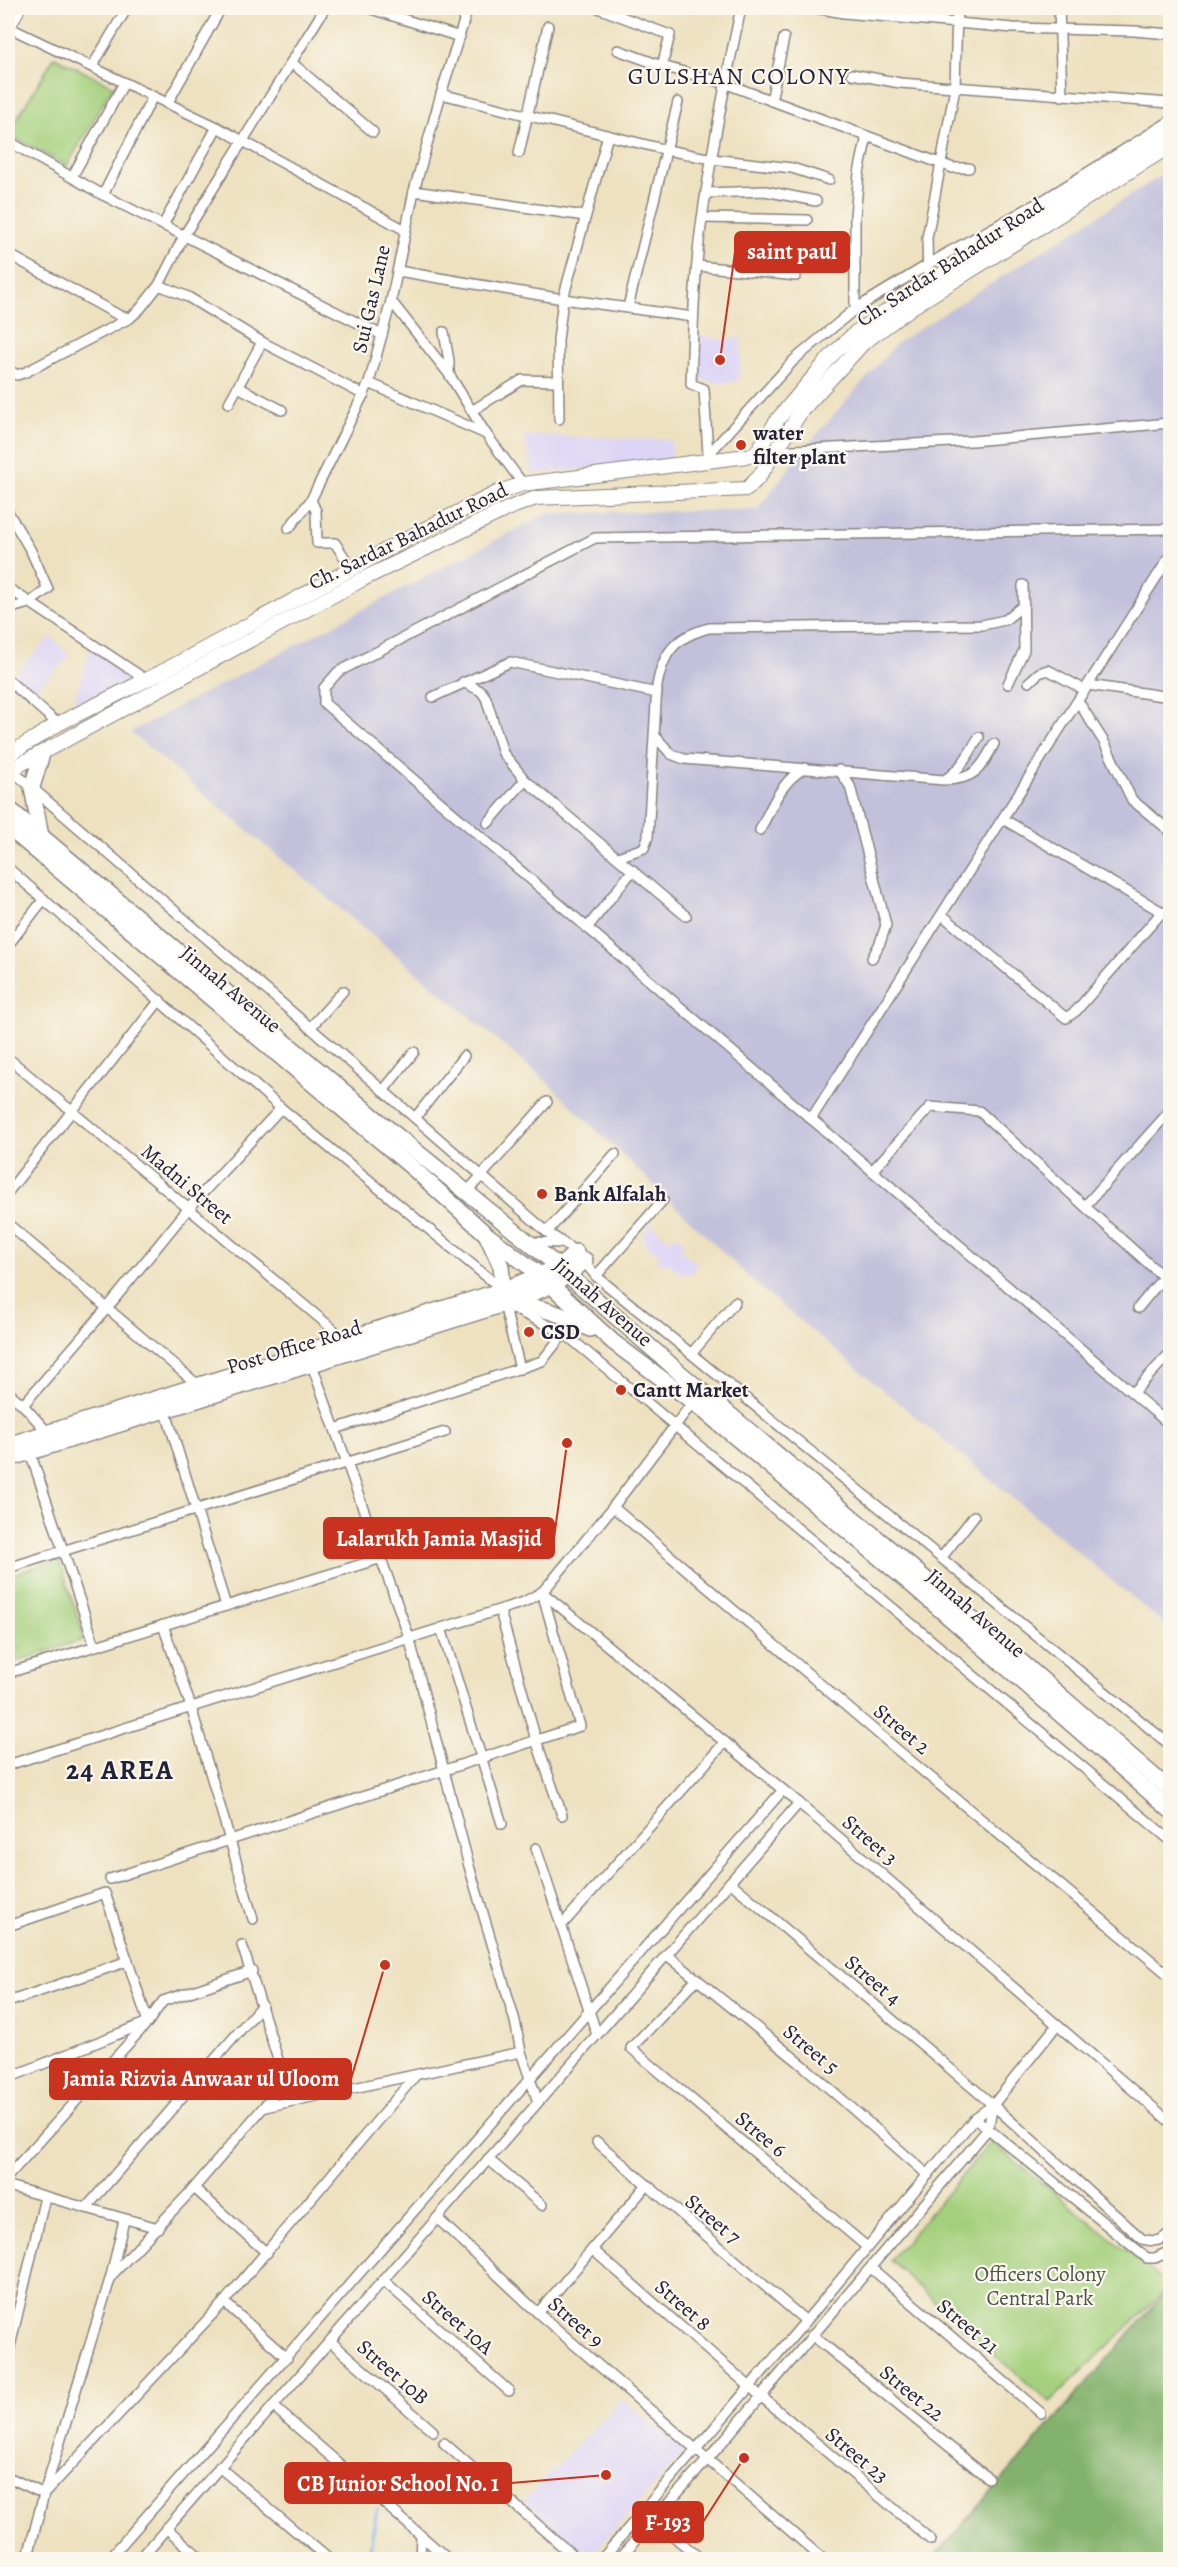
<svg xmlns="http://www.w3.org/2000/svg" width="1178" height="2567" viewBox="0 0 1178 2567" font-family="Alegreya,serif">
<rect width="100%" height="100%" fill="#fbf7ec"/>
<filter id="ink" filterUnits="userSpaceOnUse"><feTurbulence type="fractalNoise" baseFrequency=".0167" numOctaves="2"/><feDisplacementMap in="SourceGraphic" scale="12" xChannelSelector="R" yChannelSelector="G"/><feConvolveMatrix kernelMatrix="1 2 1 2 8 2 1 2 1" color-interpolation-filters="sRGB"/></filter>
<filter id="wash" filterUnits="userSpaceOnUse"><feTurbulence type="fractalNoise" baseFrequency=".008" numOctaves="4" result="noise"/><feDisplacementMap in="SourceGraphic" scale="24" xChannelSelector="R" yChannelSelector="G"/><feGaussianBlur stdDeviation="1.35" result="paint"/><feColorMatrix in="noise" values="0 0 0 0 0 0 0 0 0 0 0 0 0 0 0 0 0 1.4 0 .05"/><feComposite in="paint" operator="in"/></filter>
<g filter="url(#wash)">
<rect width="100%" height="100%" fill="#ede1c0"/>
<g fill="#ddd5f6">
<polygon points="700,335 722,340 741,337 739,381 721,383 698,380"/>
<polygon points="524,435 671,440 673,462 532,473"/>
<polygon points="51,637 70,656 30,695 11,677"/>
<polygon points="91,648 133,678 70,715"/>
<polygon points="651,1224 669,1240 675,1235 685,1242 679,1249 698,1265 689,1275 686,1272 683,1275 665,1261 663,1265 656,1260 660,1255 642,1241 646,1237 642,1234"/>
<polygon points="622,2399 685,2451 588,2559 524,2500"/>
</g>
<polygon fill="#c2c1dc" points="1170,170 1170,1629 757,1285 546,1081 130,732 547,513 757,510 804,449 897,343"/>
<g fill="#a4d07d" stroke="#63795c" stroke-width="1.5">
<polygon points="54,57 113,86 67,166 8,134"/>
<polygon points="59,1559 85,1639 8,1664 8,1576"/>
<polygon points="991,2142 1170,2286 1050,2402 964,2329 890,2260"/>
</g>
<polygon fill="#83b26c" stroke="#526a54" stroke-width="1.5" points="1170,2287 1170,2559 933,2559"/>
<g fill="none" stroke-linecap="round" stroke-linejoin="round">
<polyline stroke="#79b1e9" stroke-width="3" points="368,2560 377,2509"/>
</g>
</g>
<g filter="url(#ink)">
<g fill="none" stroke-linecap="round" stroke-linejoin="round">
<defs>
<g id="street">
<polyline points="368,8 460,37"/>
<polyline points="598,8 670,35 662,66"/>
<polyline points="816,8 844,13 1013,28 1134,31 1170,34"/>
<polyline points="1059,8 1062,96"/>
<polyline points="8,27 217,127 405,230"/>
<polyline points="618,50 662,66 724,83 953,168 969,168"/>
<polyline points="291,62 373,132"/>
<polyline points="92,67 127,8"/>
<polyline points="852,74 900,83 1170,103"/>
<polyline points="441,94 667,150 712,159 792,168 829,180"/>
<polyline points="771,101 784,38"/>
<polyline points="167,104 221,8"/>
<polyline points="8,141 103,195 382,335"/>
<polyline points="519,153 548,26"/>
<polyline points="72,177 124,83"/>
<polyline points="414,191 585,216"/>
<polyline points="706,193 765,191 816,201"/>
<polyline points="103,195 152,98"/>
<polyline points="702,218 807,220"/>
<polyline points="163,225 217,127"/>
<polyline points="8,254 120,316 130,318"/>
<polyline points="698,266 796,276"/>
<polyline points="398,271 563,299 693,317"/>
<polyline points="928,283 927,238 955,88 957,8"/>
<polyline points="159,285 185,234 325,8"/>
<polyline points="391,301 449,374 486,434 523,484"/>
<polyline points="628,307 678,102"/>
<polyline points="855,309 855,216 859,173 867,136"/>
<polyline points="444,332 449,361 449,374"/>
<polyline points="8,370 17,375 26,372 130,318 140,309 159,285 188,297 262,342 364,395"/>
<polyline points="369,383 486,434"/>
<polyline points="238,387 282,410"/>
<polyline points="229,403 262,342"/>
<polyline points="473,410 522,380 558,381"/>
<polyline points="559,419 558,340 563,299 608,135"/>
<polyline points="775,451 972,441 1170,423"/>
<path d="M 708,455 L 704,389 L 691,384 C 693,329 694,274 702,219 C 712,148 726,78 741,8"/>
<polyline points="708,460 708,455 794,360 855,309 949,252 1045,199 1170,121"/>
<polyline points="8,512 31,551 48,589 29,603 8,609"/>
<polyline points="289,528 311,500"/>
<polyline points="1170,529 595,538 338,672 324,688 324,703 1170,1425"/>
<polyline points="352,569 335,543 317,543 316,511 311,500 369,383 391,301 414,191 441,94 468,8"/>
<polyline points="8,588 145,679"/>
<polyline points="8,680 58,724"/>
<polyline points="463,682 481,691 486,698 503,753 525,780 686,916"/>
<polyline points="1029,682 1039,673 1048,670 1085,690"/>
<polyline points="1008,684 1024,650 1023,585"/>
<polyline points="1088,685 1170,697"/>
<polyline points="433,697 510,662 657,693"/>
<polyline points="1078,701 1104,742 1132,800 1170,831"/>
<path d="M 655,736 L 671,754 L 684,759 L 944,780 C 974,780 981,769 994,744"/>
<polyline points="8,767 547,1232 576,1252 596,1276 1170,1745"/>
<polyline points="839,770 850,786 886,925 880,943 872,958"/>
<path d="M 946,779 C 961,769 970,752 979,737"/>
<polyline points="1003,819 1162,912"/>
<polyline points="488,823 525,780"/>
<path d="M 760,830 C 772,806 781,781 805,768"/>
<path d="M 618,857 L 644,848 L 648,837 L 657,686 C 663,652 675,637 709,628 L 982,625 L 1005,620 L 1024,605"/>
<polyline points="8,868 281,1108 503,1290"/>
<polyline points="942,915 1066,1018 1076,1011 1162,912 1170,916"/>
<polyline points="587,928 633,870"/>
<polyline points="8,945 44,899"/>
<polyline points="310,1028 343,991"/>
<polyline points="8,1058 334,1330 341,1346"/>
<polyline points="383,1091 414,1052"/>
<polyline points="415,1118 464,1056"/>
<polyline points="811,1119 1170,556"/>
<polyline points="872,1171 930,1107 979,1111 1170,1283"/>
<polyline points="8,1192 160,1000"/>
<polyline points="466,1193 547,1102"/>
<polyline points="1085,1206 1170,1111"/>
<polyline points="8,1224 198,1385"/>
<polyline points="547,1232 615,1154"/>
<polyline points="531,1242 561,1243"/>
<polyline points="596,1276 663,1200"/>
<polyline points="504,1304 520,1369"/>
<polyline points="1138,1308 1170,1269"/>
<polyline points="514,1309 564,1333 1170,1840"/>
<polyline points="692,1353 735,1302"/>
<polyline points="312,1365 409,1637 469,1866 515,2021 521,2052 538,2102"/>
<polyline points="8,1392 23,1405 50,1435"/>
<polyline points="1133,1393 1170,1353"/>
<polyline points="23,1405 108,1307 188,1209 281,1108"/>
<polyline points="165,1409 226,1606"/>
<polyline points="335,1429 542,1361 564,1333"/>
<polyline points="30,1452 95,1646"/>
<polyline points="613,1507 894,1747 1170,1976"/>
<polyline points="942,1557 974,1516"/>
<polyline points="8,1568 445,1432"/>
<polyline points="542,1592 799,1803 1170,2122"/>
<polyline points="500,1611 536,1740 562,1815"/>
<polyline points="163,1625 191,1707 253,1919"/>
<polyline points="441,1628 502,1824"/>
<polyline points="8,1673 382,1558"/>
<polyline points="8,1765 524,1602 542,1592 551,1582 613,1507 693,1402"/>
<polyline points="536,1848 597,2035"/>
<polyline points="110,1879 580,1726 542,1592"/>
<path d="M 730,1882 L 993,2105 L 1142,2239 C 1154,2242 1162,2242 1170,2232"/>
<polyline points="8,1926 105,1893 148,2022 8,2176"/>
<polyline points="561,1926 725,1742"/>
<polyline points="667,1955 805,2067 928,2175"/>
<polyline points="697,1979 631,2048 867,2247"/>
<polyline points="8,2002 128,1961"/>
<polyline points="8,2078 148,2022 163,2001 252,1971"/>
<polyline points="265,2107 521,2052"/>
<polyline points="975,2118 1147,2258 1155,2258 1170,2251"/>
<polyline points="597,2142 806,2321"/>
<polyline points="488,2159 542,2205"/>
<polyline points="8,2186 158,2228"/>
<polyline points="194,2188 267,2253"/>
<polyline points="86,2208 262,2005"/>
<polyline points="437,2218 538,2313 824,2560"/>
<polyline points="593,2250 749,2386 931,2540"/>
<polyline points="871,2268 1041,2413"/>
<polyline points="111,2276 194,2188 285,2082 242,1945"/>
<polyline points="383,2280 509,2391"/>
<polyline points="224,2302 287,2358"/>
<polyline points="538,2313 646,2186"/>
<polyline points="812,2335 988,2478"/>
<polyline points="330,2341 433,2431"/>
<polyline points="8,2355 45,2197"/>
<polyline points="273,2406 449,2560"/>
<polyline points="444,2443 578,2560"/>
<polyline points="219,2467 330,2560"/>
<polyline points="8,2477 44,2494 111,2276 124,2220"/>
<polyline points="648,2515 702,2560"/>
<polyline points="166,2528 203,2560"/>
<polyline points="27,2560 44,2494 224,2302 416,2075"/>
<polyline points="108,2560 783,1790"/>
<polyline points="139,2560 799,1803"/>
<polyline points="420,2560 421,2536"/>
<polyline points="601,2560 806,2321 975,2118 993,2105 1057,2025"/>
<polyline points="618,2560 708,2459 988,2129 993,2105"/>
</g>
<g id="secondary">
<polyline points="8,27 18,8"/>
<polyline points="8,755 58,724 160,673 423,530 499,492 523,484 755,455 778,419 832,355 856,332 928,283 1170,132"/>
<polyline points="8,771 363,579 509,508 536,498 747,489 759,477 802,410 863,343 912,307 1170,146"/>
</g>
<g id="primary">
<polyline points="8,808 380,1122 559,1267 679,1372 908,1564 1170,1790"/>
<polyline points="8,827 415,1170 486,1234 540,1275 613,1342 697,1405 912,1585 1170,1810"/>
<polyline points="41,837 32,787 42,754"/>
<polyline points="487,1236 501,1266 503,1290"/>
<path d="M 511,1304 C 540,1306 564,1314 590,1329"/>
<polyline points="8,1445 503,1290 559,1267 576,1252"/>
<path d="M 8,1459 L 504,1304 C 538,1291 558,1287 585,1260"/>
</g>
</defs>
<use href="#street" stroke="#88827e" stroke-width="12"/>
<use href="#secondary" stroke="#88827e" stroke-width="16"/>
<use href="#primary" stroke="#88827e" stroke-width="18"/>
<use href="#street" stroke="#fff" stroke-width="9"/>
<use href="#secondary" stroke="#fff" stroke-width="14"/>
<use href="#primary" stroke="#fff" stroke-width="15"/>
</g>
</g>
<g fill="#c8321e" stroke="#fbf7ec" stroke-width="2">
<circle cx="741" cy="445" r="6"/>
<circle cx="542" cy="1194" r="6"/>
<circle cx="529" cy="1332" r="6"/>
<circle cx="621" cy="1390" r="6"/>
</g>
<g text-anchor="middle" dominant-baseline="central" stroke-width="4.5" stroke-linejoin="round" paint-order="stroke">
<g font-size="21" fill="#22223b" stroke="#fbf7ec">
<text transform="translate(950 262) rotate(-33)">Ch. Sardar Bahadur Road</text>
<text transform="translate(371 299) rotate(-77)">Sui Gas Lane</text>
<text transform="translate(408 536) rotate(-26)">Ch. Sardar Bahadur Road</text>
<text transform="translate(231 989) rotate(40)">Jinnah Avenue</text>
<text transform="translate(187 1184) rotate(40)">Madni Street</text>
<text transform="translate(603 1302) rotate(41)">Jinnah Avenue</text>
<text transform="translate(294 1347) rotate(-17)">Post Office Road</text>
<text transform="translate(976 1613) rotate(41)">Jinnah Avenue</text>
<text transform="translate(902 1729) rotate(40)">Street 2</text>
<text transform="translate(870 1840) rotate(41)">Street 3</text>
<text transform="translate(873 1980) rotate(40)">Street 4</text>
<text transform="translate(811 2049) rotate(40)">Street 5</text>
<text transform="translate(761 2134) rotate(40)">Stree 6</text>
<text transform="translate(713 2219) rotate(40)">Street 7</text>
<text transform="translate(683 2305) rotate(41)">Street 8</text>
<text transform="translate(458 2322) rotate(41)">Street 10A</text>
<text transform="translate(576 2322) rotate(41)">Street 9</text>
<text transform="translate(968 2326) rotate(40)">Street 21</text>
<text transform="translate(393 2372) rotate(41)">Street 10B</text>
<text transform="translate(912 2393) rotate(39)">Street 22</text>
<text transform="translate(857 2455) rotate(40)">Street 23</text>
</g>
<g font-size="21" font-weight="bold" fill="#22223b" stroke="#fbf7ec" text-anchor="start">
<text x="753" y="433">water<tspan x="753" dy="24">filter plant</tspan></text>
<text x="554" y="1194">Bank Alfalah</text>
<text x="541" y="1332">CSD</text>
<text x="633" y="1390">Cantt Market</text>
</g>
<g font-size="21" fill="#49564f" stroke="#fbf7ec">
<text x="1040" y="2274">Officers Colony<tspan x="1040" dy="24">Central Park</tspan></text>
</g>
<g font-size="24" letter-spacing="1.5" fill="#22223b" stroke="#fbf7ec">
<text x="739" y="76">GULSHAN COLONY</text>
</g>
<g font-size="27" font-weight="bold" letter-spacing="1.5" fill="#22223b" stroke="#fbf7ec">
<text x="120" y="1770">24 AREA</text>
</g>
</g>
<path fill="none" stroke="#c8321e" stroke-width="2" d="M720 360L735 252M567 1443L554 1538M385 1965L351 2079M606 2475L511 2483M744 2458L703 2522"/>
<g fill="#c8321e" stroke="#fbf7ec" stroke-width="2">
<circle cx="720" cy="360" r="6"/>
<circle cx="567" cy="1443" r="6"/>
<circle cx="385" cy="1965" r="6"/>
<circle cx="606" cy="2475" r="6"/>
<circle cx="744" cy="2458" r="6"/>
</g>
<g fill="#c8321e" stroke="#c8321e" stroke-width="2">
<rect x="735" y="232" width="114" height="40" rx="6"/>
<rect x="324" y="1518" width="230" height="40" rx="6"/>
<rect x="50" y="2059" width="301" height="40" rx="6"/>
<rect x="285" y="2463" width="226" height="40" rx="6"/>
<rect x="633" y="2502" width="70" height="40" rx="6"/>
</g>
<g font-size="22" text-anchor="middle" font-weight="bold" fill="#fff">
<text x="792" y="259">saint paul</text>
<text x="439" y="1546">Lalarukh Jamia Masjid</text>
<text x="201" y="2086">Jamia Rizvia Anwaar ul Uloom</text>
<text x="398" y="2491">CB Junior School No. 1</text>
<text x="668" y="2530">F-193</text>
</g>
<rect width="1178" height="2567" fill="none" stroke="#fbf7ec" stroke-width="30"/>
</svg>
